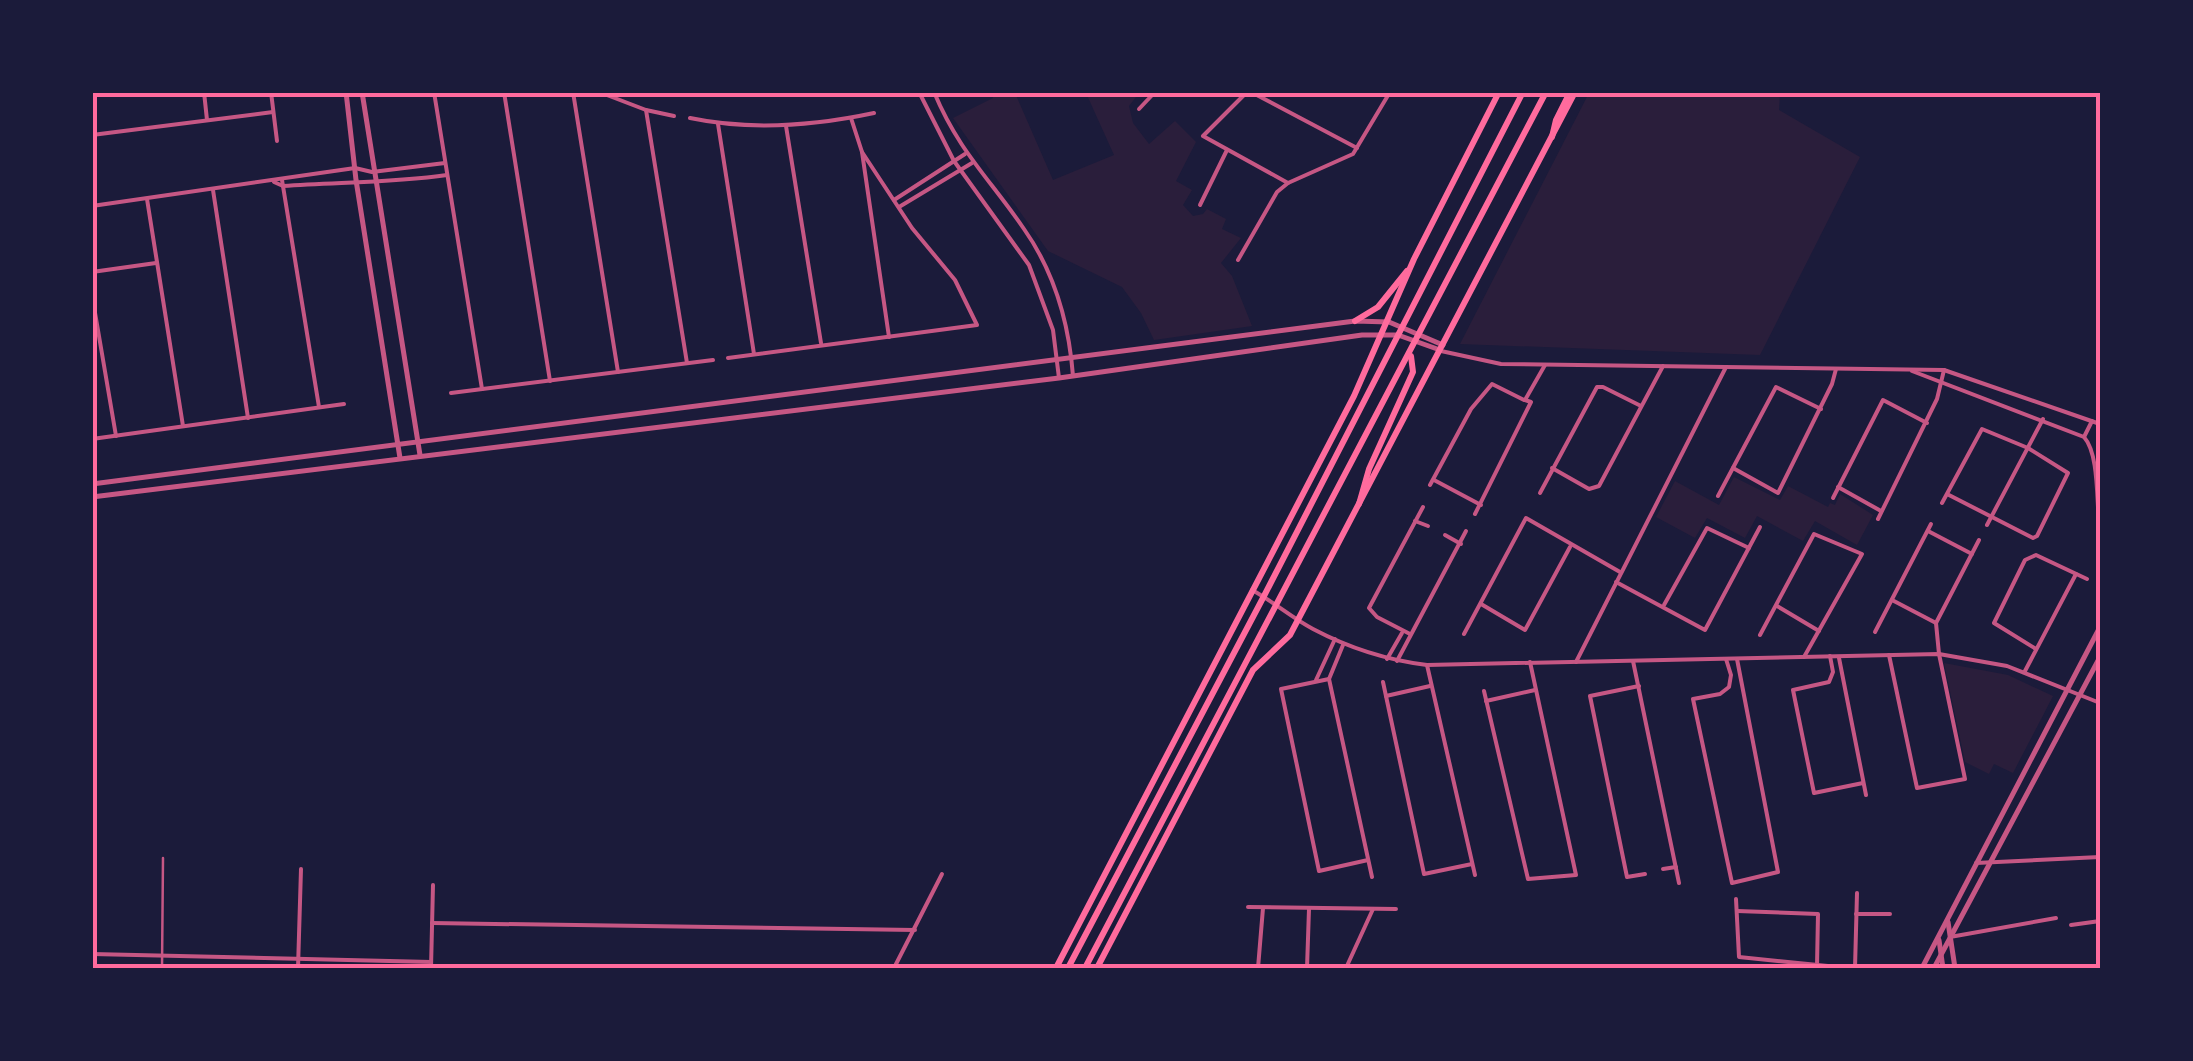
<svg xmlns="http://www.w3.org/2000/svg" width="2193" height="1061" viewBox="0 0 2193 1061" font-family="Jost,sans-serif">
<rect width="100%" height="100%" fill="#1b1b3a"/>
<g fill="#2a1e3b">
<polygon points="992,93 1015,93 1053,180 1114,155 1086,93 1132,93 1136,97 1129,106 1133,123 1149,144 1175,121 1196,142 1176,181 1192,190 1183,205 1193,216 1203,214 1207,209 1226,219 1222,229 1241,238 1221,263 1232,276 1252,326 1154,340 1141,313 1122,287 1048,251 953,118 993,98"/>
<polygon points="1589,93 1780,93 1779,110 1860,157 1760,355 1460,344"/>
<polygon points="1734,477 1780,500 1788,486 1828,507 1830,503 1835,505 1840,494 1873,515 1857,545 1815,521 1803,541 1757,516 1745,538 1707,518 1695,538 1656,517 1675,481 1719,505"/>
<polygon points="1944,663 2008,675 2053,696 2013,773 1994,764 1989,774 1965,762"/>
</g>
<g fill="none" stroke-linecap="round" stroke-linejoin="round">
<polyline stroke="#c65784" stroke-width="2.5" points="162,968 163,858"/>
<g stroke="#c65784" stroke-width="4">
<polyline points="204,92 207,120"/>
<polyline points="271,92 277,141"/>
<polyline points="434,92 482,389"/>
<polyline points="504,92 550,381"/>
<polyline points="573,92 618,372"/>
<polyline points="599,92 646,110 674,116"/>
<polyline points="919,92 954,161 1029,265 1053,330 1059,378"/>
<path d="M 934,92 C 959,152 990,179 1024,229 C 1055,273 1069,324 1073,376"/>
<polyline points="1247,92 1203,136 1288,183"/>
<polyline points="1251,92 1357,148"/>
<polyline points="1139,109 1155,92"/>
<polyline points="646,110 687,363"/>
<path d="M 690,118 C 752,131 813,126 874,113"/>
<polyline points="851,118 862,152 889,337"/>
<polyline points="718,124 754,354"/>
<polyline points="786,126 821,343"/>
<polyline points="92,135 273,112"/>
<polyline points="282,180 319,407"/>
<path d="M 274,182 L 283,186 C 338,182 392,183 447,175"/>
<polyline points="213,190 248,418"/>
<polyline points="147,199 183,426"/>
<polyline points="894,200 965,154"/>
<polyline points="1200,205 1227,150"/>
<polyline points="92,206 355,168 372,172 445,163"/>
<polyline points="899,207 972,163"/>
<polyline points="1238,260 1277,192 1288,183 1353,154 1390,92"/>
<polyline points="92,272 156,263"/>
<polyline points="92,295 116,436"/>
<polyline points="1441,351 1501,364 1944,370 2100,424"/>
<polyline points="728,358 977,325 955,280 912,228 862,152"/>
<path d="M 1912,371 L 2084,437 C 2100,455 2096,506 2100,531"/>
<polyline points="451,393 713,360"/>
<polyline points="2084,437 2092,421"/>
<polyline points="92,439 344,404"/>
<polyline points="1552,468 1589,489 1599,486 1663,366"/>
<polyline points="1733,468 1778,493 1832,384 1836,369"/>
<polyline points="1434,480 1481,505"/>
<polyline points="1430,485 1471,409 1492,384 1524,400"/>
<polyline points="1838,487 1881,511"/>
<polyline points="1540,493 1597,387 1603,387 1641,406"/>
<polyline points="1718,496 1776,387 1821,409"/>
<polyline points="1833,498 1883,400 1927,423"/>
<polyline points="1942,503 1982,429 2028,448 2068,473 2037,536 2033,538 1947,494"/>
<polyline points="1475,514 1531,402 1525,400 1545,365"/>
<polyline points="1878,519 1937,399 1944,370"/>
<polyline points="1415,521 1428,526"/>
<polyline points="1987,525 2043,419"/>
<polyline points="1928,531 1972,554"/>
<polyline points="1445,535 1461,544"/>
<polyline points="1616,582 1705,630 1760,527"/>
<path d="M 1252,590 C 1274,602 1292,618 1313,629 C 1349,648 1386,660 1427,665 L 1939,654 L 2007,666 L 2100,703"/>
<polyline points="1892,600 1936,623"/>
<polyline points="1481,604 1525,630 1570,547"/>
<polyline points="1664,605 1707,528 1749,548"/>
<polyline points="1777,606 1819,631"/>
<polyline points="1875,632 1931,524"/>
<polyline points="1410,634 1377,617 1369,608 1423,507"/>
<polyline points="1464,634 1526,518 1620,572"/>
<polyline points="1760,635 1814,534 1862,554 1804,657"/>
<polyline points="1343,645 1329,679 1372,877"/>
<polyline points="2036,649 1994,623 2025,560 2036,555 2087,579"/>
<polyline points="1889,655 1917,788 1965,779 1939,654 1936,623 1979,540"/>
<polyline points="1830,656 1833,672 1829,682 1793,690 1814,793 1863,783"/>
<polyline points="1839,658 1866,795"/>
<polyline points="1387,659 1402,633"/>
<polyline points="1726,659 1731,675 1729,687 1720,694 1693,699 1732,883 1778,872 1737,659"/>
<polyline points="1397,661 1466,531"/>
<polyline points="1633,661 1679,883"/>
<polyline points="1576,662 1726,367"/>
<polyline points="1427,665 1475,875"/>
<polyline points="2025,671 2076,574"/>
<polyline points="1329,679 1281,689 1319,871 1368,860"/>
<polyline points="1316,680 1335,639"/>
<polyline points="1383,682 1424,874 1472,864"/>
<polyline points="1639,686 1590,696 1627,877 1645,874"/>
<polyline points="1484,691 1528,879 1576,875 1530,662"/>
<polyline points="1386,696 1430,686"/>
<polyline points="1486,701 1535,690"/>
<polyline points="1976,863 2100,857"/>
<polyline points="1663,869 1676,867"/>
<polyline points="1736,899 1739,957 1848,968"/>
<polyline points="1248,907 1396,909"/>
<polyline points="1737,911 1818,914 1817,966"/>
<polyline points="1856,914 1890,914"/>
<polyline points="432,923 915,930"/>
<polyline points="2071,925 2100,921"/>
<polyline points="1950,937 2056,918"/>
<polyline points="92,954 431,962"/>
<polyline points="298,968 301,869"/>
<polyline points="431,968 433,885"/>
<polyline points="894,968 942,874"/>
<polyline points="1258,968 1263,908"/>
<polyline points="1307,968 1309,909"/>
<polyline points="1346,968 1373,909"/>
<polyline points="1855,968 1857,893"/>
</g>
<g stroke="#c65784" stroke-width="5">
<polyline points="346,92 356,180 400,458"/>
<polyline points="362,92 420,455"/>
<polyline points="92,484 1355,321 1389,322 1443,345"/>
<polyline points="92,497 1059,378 1362,335 1398,335 1440,350"/>
<polyline points="1948,922 1955,968"/>
<polyline points="1939,940 1943,968"/>
<polyline points="1922,968 2100,627"/>
<polyline points="1934,968 2100,657"/>
</g>
<g stroke="#ff6b9d" stroke-width="6">
<polyline points="1355,321 1378,307 1407,271"/>
<polyline points="1056,968 1354,396 1414,259 1499,92"/>
<polyline points="1097,968 1253,670 1290,635 1575,92"/>
</g>
<g stroke="#ff6b9d" stroke-width="6">
<polyline points="1552,137 1556,120 1570,92"/>
<polyline points="1359,504 1369,469 1413,372 1411,356"/>
<polyline points="1068,968 1264,596 1523,92"/>
<polyline points="1085,968 1546,92"/>
</g>
</g>
<rect width="2193" height="1061" fill="none" stroke="#1b1b3a" stroke-width="190"/>
<rect x="95" y="95" width="2003" height="871" fill="none" stroke="#ff6b9d" stroke-width="4"/>
</svg>
